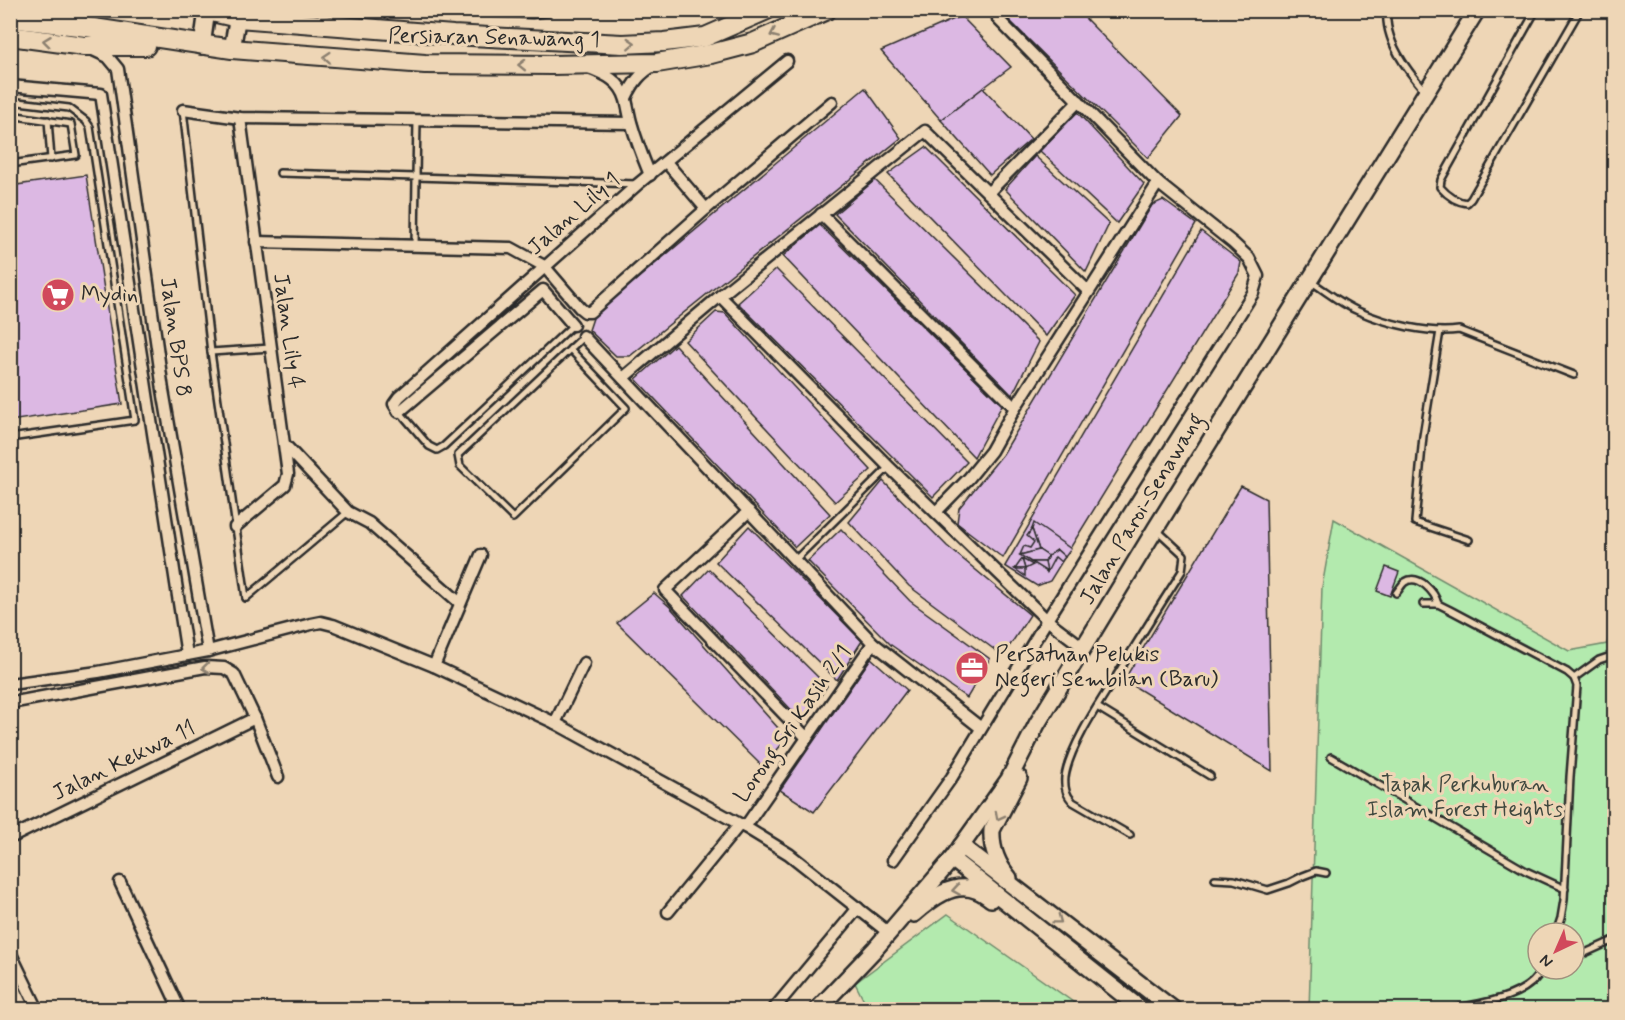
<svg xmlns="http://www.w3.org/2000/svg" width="1625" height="1020" viewBox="0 0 1625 1020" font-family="Mynerve,sans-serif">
<rect width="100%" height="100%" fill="#eed6b6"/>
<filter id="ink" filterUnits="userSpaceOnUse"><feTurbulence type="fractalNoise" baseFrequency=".0167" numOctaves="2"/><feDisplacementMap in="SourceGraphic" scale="12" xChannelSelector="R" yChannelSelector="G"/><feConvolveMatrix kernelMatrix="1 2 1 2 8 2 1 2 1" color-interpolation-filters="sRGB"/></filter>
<g filter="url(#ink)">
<g fill="#b3eaae" stroke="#6f8a6c" stroke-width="1.5" fill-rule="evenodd">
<path d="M 1334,519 L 1569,651 L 1607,644 L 1614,616 L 1614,1009 L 1309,1010 L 1322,587 ZM 1538,933 L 1574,933 L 1574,969 L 1538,969 Z"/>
<polygon points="948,914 1083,1009 868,1009 855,983"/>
</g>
<g fill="#dcb8e3" stroke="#2b2b2b" stroke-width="1.5">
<polygon points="999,10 1077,10 1182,116 1148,158"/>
<polygon points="961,16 1011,67 941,120 881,51"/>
<polygon points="865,88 901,138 630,356 616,356 589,330 594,315"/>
<polygon points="983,88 1031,139 990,175 941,120"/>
<polygon points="1077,112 1144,184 1117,223 1040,151"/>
<polygon points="926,147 1075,295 1046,336 888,174"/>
<polygon points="1035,156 1109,224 1086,272 1005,189"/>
<polygon points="86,175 122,404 10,421 10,186"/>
<polygon points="875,180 1039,342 1012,395 835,214"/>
<polygon points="1163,200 1196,224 1003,558 957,523 959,508 1003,454 1152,205"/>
<polygon points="820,225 1002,405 974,457 783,256"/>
<polygon points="1201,231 1241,262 1239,273 1050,581 1037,586 1005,566"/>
<polygon points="776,269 967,462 933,497 738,303"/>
<polygon points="716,312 725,313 871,470 835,502 685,341"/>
<polygon points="675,345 830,514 795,547 636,379"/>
<polygon points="883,481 947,546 1030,615 1003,656 909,586 849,522"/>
<polygon points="1241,486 1266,499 1272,771 1124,680"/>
<polygon points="1034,523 1071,549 1065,557 1057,550 1048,556 1039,550 1032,529"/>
<polygon points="749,526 862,641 837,680 716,562"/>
<polygon points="841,529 910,601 990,659 967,698 891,645 808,561"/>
<polygon points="1032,529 1039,550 1020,555 1024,546 1030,548 1034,542 1027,536"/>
<polygon points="1039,550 1048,556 1045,562 1031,562 1020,555"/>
<polygon points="1057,550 1065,557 1061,562 1055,557 1047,572 1045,562 1048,556"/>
<polygon points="1022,559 1033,565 1025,569"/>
<polygon points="1022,559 1025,569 1015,569"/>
<polygon points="1031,562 1045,562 1047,572"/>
<polygon points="1386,567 1399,572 1390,596 1377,591"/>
<polygon points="709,569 827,686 803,722 683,596"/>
<polygon points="1015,569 1025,569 1025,576"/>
<polygon points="654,593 670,607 787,738 763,767 617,623"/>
<polygon points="871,658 907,690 814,812 780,790"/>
</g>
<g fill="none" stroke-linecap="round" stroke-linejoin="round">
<defs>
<g id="lane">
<path d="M 1387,10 C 1384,41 1407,70 1425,91"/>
<path d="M 1536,10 L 1441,180 L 1440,187 C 1447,195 1457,202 1467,203 L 1471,199 L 1580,10"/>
<polyline points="1606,10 1614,16"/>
<polyline points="10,101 69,108 86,121 90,127 135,420 10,438"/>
<polyline points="183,110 211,352 246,598"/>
<polyline points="10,115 71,124 76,155 10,164"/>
<polyline points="48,120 51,159"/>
<polyline points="417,121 416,177 637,184"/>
<polyline points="280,173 416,177 415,245"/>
<path d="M 1310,281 C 1326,291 1341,304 1358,311 C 1387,324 1428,334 1459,330 L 1574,375"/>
<polyline points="1440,331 1423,436 1415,522 1469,540"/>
<polyline points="570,349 626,408 513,518 460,466 458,455 583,337"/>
<polyline points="211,352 271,348"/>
<polyline points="400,412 429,446 437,450 444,446 573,325"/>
<polyline points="795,560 889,467"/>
<path d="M 1396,593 C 1399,590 1402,584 1405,582 C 1419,573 1435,593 1438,604"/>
<polyline points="246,598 348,512"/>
<polyline points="1423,604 1438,604 1450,610 1567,672 1574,678 1577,686 1570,777 1564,900 1561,918 1556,933"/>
<polyline points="1574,678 1599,660 1614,655"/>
<polyline points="1097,707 1210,776"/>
<polyline points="1331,757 1526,871 1565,889"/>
<path d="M 1130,835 L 1073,802 C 1066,795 1064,788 1065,777 C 1069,748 1099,703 1115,678 C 1137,642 1159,607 1182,571 L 1184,555 L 1157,530"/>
<polyline points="1215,879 1234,880 1268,890 1289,883 1303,876 1316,871 1326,873"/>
<polyline points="1574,958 1614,940"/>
<polyline points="1540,973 1549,969"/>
<path d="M 1448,1010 C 1478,1003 1527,1000 1542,969"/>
</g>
<g id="street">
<polyline points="479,10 532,12 548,10"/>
<polyline points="93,50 108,57 118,69 163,390 208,651"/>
<path d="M 589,68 C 605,74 621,81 626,100 C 628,107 629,115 631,122 C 636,140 643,158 650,175"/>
<polyline points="10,86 101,94 187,655"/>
<path d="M 626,98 C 633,83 640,73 655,65"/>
<polyline points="183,110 240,118 631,123"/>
<polyline points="666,162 706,209"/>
<polyline points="988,193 1079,101"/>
<polyline points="821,214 1015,408"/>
<polyline points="256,242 511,248 544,266 580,308 585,312 590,312 706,209 832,102"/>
<polyline points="720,296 889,467 1047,620 1084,648"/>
<polyline points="573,325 543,290 399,412 394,404 399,397 638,184 787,61"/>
<polyline points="583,336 873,643 981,728"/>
<polyline points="623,378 720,296 925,131 1088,291"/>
<polyline points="285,445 348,512 369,523 460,603"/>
<polyline points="749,511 665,590 807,738"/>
<polyline points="936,512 969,478 991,451 1015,408 1158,183"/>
<polyline points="235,527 285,485 288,474 240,118"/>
<polyline points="434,666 481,555"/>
<polyline points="10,684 98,672 208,651 311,624 321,622 333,625 434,666 555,723 745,827 789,854 889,933"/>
<polyline points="10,703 205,667 224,668 234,674 255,718 278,777"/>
<polyline points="555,723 584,663"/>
<polyline points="745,827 873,643"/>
<polyline points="10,838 255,718"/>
<polyline points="893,860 952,777 1047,620 1253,293 1258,276 1249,258 1233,243 1158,183 998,19"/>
<polyline points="120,882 180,1010"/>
<polyline points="668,912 740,824"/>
<polyline points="10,952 38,1010"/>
<polyline points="773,1010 858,908"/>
</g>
<g id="secondary">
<polyline points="202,46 207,10"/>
<polyline points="232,49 239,10"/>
<polyline points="961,846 1174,1010"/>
<polyline points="952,859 1142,1010"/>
<path d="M 1009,878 C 997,864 991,848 992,830 L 1019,778"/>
<path d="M 914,914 C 931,899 954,880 978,891 C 983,893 987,896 991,899"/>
<polyline points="817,1010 875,949 952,859 1009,779 1037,724 1156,528 1477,10"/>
</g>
<g id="primary">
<polyline points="203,10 238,18 453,35 622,44 664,42 705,37 767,10"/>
<polyline points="10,18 87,27 232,49 425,64 551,65 657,63 711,54 753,43 827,10"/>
<polyline points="10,36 84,46 146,46"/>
</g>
</defs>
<use href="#lane" stroke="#2b2b2b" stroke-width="10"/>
<use href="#street" stroke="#2b2b2b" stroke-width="15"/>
<use href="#secondary" stroke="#2b2b2b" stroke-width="20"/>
<use href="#primary" stroke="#2b2b2b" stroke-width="22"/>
<use href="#lane" stroke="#eed6b6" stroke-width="5"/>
<use href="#street" stroke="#eed6b6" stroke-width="10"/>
<use href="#secondary" stroke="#eed6b6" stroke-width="15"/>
<use href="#primary" stroke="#eed6b6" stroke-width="18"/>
</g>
<defs><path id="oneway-chevron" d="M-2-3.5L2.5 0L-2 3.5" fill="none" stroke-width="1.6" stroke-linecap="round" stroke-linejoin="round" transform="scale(1.5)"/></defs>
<g stroke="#8c8070">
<use href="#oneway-chevron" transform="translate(774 34) rotate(156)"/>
<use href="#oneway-chevron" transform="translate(47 41) rotate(-173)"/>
<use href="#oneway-chevron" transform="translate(631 43) rotate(-3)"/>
<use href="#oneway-chevron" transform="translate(327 57) rotate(-176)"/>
<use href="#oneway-chevron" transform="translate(522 65) rotate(-179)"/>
<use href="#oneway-chevron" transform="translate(206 668) rotate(173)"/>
<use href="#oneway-chevron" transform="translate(999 816) rotate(118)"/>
<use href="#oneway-chevron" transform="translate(956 890) rotate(171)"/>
<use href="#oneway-chevron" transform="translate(1058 920) rotate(37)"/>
</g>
</g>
<defs>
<symbol id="supermarket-disc" viewBox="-11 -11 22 22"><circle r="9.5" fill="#d1495b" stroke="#eed6b6"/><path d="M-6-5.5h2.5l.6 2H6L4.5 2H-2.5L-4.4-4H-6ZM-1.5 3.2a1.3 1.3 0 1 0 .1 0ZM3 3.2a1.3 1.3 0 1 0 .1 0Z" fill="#fff"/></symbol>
<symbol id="office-disc" viewBox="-11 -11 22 22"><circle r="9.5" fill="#d1495b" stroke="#eed6b6"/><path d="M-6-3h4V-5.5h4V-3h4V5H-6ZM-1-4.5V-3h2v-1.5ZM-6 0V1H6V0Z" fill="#fff"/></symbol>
</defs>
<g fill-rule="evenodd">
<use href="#supermarket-disc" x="39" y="276" width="38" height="38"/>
<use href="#office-disc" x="953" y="649" width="38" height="38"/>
</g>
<g text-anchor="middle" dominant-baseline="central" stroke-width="6" stroke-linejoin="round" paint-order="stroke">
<g font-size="22" fill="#2b2b2b" stroke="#eed6b6">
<text transform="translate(494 38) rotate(1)">Persiaran Senawang 1</text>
<text transform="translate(574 214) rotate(-41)">Jalan Lily 1</text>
<text transform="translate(288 331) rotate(82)">Jalan Lily 4</text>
<text transform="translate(175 337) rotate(82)">Jalan BPS 8</text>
<text transform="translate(1142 509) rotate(-59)">Jalan Paroi-Senawang</text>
<text transform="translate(793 724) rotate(-55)">Lorong Sri Kasih 2/1</text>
<text transform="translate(124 761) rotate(-26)">Jalan Kekwa 11</text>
</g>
<g font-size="22" fill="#2b2b2b" stroke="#eed6b6" text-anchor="start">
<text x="81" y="295">Mydin</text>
<text x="995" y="655">Persatuan Pelukis<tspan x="995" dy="25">Negeri Sembilan (Baru)</tspan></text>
</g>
<g font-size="22" fill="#3f483f" stroke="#eed6b6">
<text x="1465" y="785">Tapak Perkuburan<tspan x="1465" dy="25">Islam Forest Heights</tspan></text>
</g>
</g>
<rect width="1625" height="1020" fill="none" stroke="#eed6b6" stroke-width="36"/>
<rect x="18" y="18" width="1589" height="984" fill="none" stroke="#2b2b2b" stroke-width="2" filter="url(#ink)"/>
<g transform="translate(1556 951) rotate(224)"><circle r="28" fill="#eed6b6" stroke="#a0927e" stroke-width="1.5"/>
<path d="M0-4.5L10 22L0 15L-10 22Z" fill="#d1495b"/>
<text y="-9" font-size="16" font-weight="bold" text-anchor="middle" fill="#2b2b2b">N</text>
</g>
</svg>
